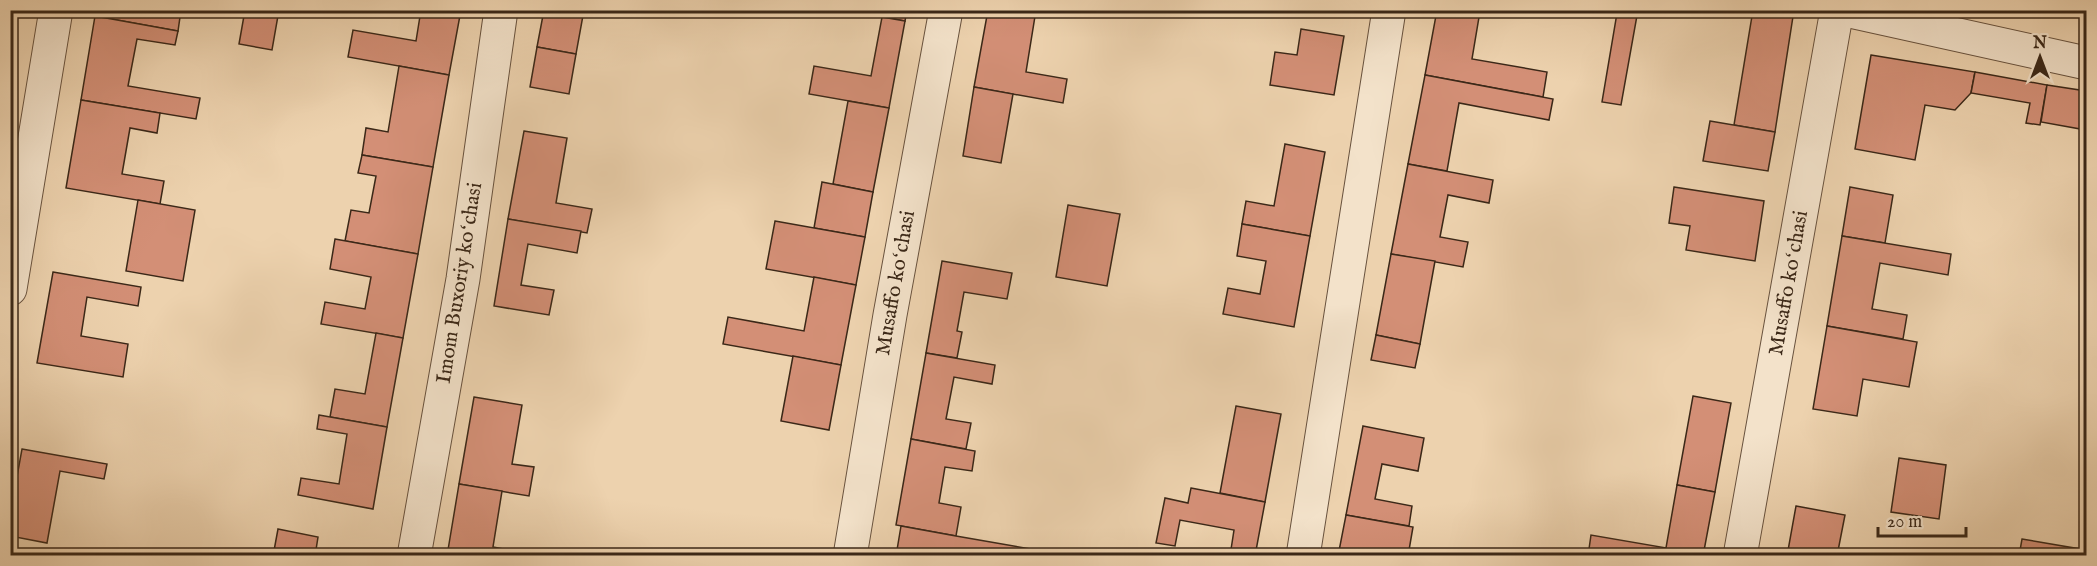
<svg xmlns="http://www.w3.org/2000/svg" width="2097" height="566" viewBox="0 0 2097 566" font-family="'IM FELL English',serif">
<rect width="100%" height="100%" fill="#edd2ae"/>
<filter id="stains"><feTurbulence type="fractalNoise" baseFrequency=".00333" numOctaves="4"/><feColorMatrix values="0 0 0 0 .2 0 0 0 0 .09 0 0 0 0 .02 0 0 0 .5 -.17"/></filter>
<radialGradient id="worn" r=".72"><stop offset=".6" stop-color="#630" stop-opacity="0"/><stop offset="1" stop-color="#630" stop-opacity=".3"/></radialGradient>
<g fill="#d38f76" stroke="#3b2818" stroke-width="1.5">
<polygon points="96,10 181,10 178,31 95,16"/>
<polygon points="245,10 279,10 272,50 239,44"/>
<polygon points="421,10 461,10 449,75 348,57 353,30 416,41"/>
<polygon points="544,10 584,10 576,54 537,47"/>
<polygon points="847,10 907,10 905,21"/>
<polygon points="988,10 1036,10 1026,72 1067,79 1063,103 974,87"/>
<polygon points="1437,10 1479,17 1472,59 1547,72 1543,97 1425,75"/>
<polygon points="1601,10 1638,10 1621,105 1602,102 1617,13"/>
<polygon points="1753,10 1794,10 1775,132 1734,125"/>
<polygon points="95,16 178,31 175,45 137,39 128,86 200,98 196,119 81,100"/>
<polygon points="882,17 905,21 889,108 809,94 814,66 871,76"/>
<polygon points="1301,29 1344,36 1334,95 1270,85 1275,52 1297,55"/>
<polygon points="537,47 576,54 569,94 530,87"/>
<polygon points="1871,55 1975,72 1971,93 1955,110 1925,105 1915,160 1855,149"/>
<polygon points="399,66 449,75 433,167 362,155 366,128 388,132"/>
<polygon points="1975,72 2047,85 2040,125 2026,123 2030,103 1971,93"/>
<polygon points="1425,75 1553,99 1549,120 1459,103 1447,171 1408,164"/>
<polygon points="2047,85 2086,91 2086,130 2041,122"/>
<polygon points="974,87 1013,94 1001,163 963,156"/>
<polygon points="81,100 160,113 157,133 130,128 122,174 164,181 160,204 66,188"/>
<polygon points="848,101 889,108 873,192 833,184"/>
<polygon points="1710,121 1775,132 1768,171 1703,161"/>
<polygon points="524,131 567,138 556,203 592,209 587,233 508,219"/>
<polygon points="1285,144 1325,152 1310,236 1242,224 1246,201 1274,206"/>
<polygon points="362,155 433,167 418,254 345,241 351,210 369,213 376,176 358,173"/>
<polygon points="1408,164 1493,180 1489,203 1448,195 1440,237 1468,242 1463,267 1391,254"/>
<polygon points="822,182 873,192 865,237 814,228"/>
<polygon points="1674,187 1764,201 1755,261 1686,250 1690,226 1669,223"/>
<polygon points="1850,187 1893,195 1885,243 1842,236"/>
<polygon points="138,200 195,210 183,281 126,271"/>
<polygon points="1068,205 1120,214 1107,286 1056,277"/>
<polygon points="508,219 581,231 577,253 528,244 521,285 554,290 549,315 494,306"/>
<polygon points="775,221 865,237 856,285 766,269"/>
<polygon points="1242,224 1310,236 1294,327 1223,314 1228,288 1260,294 1266,261 1237,256"/>
<polygon points="1842,236 1951,254 1948,275 1880,263 1872,309 1907,315 1903,339 1827,326"/>
<polygon points="335,239 418,254 403,338 321,324 325,302 365,309 371,277 330,269"/>
<polygon points="1391,254 1435,261 1420,344 1376,335"/>
<polygon points="942,261 1012,273 1007,299 964,292 957,331 962,332 957,358 926,353"/>
<polygon points="53,272 141,287 138,306 87,297 81,336 128,344 123,377 37,363"/>
<polygon points="814,277 856,285 841,365 723,344 728,317 804,331"/>
<polygon points="1827,326 1917,342 1909,387 1863,379 1857,416 1813,409"/>
<polygon points="376,333 403,338 387,427 330,417 335,389 365,394"/>
<polygon points="1376,335 1420,344 1415,368 1371,360"/>
<polygon points="926,353 995,365 992,384 954,377 946,419 971,423 966,449 911,439"/>
<polygon points="793,356 841,365 829,430 781,421"/>
<polygon points="1693,396 1731,403 1715,492 1677,485"/>
<polygon points="474,397 522,405 512,464 534,467 529,496 459,484"/>
<polygon points="1236,406 1281,414 1265,502 1220,493"/>
<polygon points="319,415 387,427 373,509 298,495 301,478 339,484 347,434 317,429"/>
<polygon points="1363,426 1424,438 1418,471 1382,464 1375,499 1412,506 1409,526 1346,515"/>
<polygon points="911,439 975,451 972,471 945,467 939,503 961,507 956,536 896,525"/>
<polygon points="22,449 107,464 104,479 60,471 47,543 10,536 10,515"/>
<polygon points="1899,458 1946,465 1939,519 1891,512"/>
<polygon points="459,484 502,491 493,547 520,552 520,556 447,556"/>
<polygon points="1677,485 1715,492 1703,556 1588,556 1591,535 1666,548"/>
<polygon points="1191,488 1265,502 1255,556 1230,556 1234,530 1180,520 1175,546 1156,543 1165,498 1188,503"/>
<polygon points="1796,506 1845,515 1837,556 1787,556"/>
<polygon points="1346,515 1413,527 1408,556 1338,556"/>
<polygon points="901,526 956,536 1071,556 959,556 939,552 938,556 896,556"/>
<polygon points="278,529 318,537 315,556 273,556"/>
<polygon points="2022,539 2086,550 2086,556 2019,556"/>
</g>
<g fill="none" stroke-linecap="round" stroke-linejoin="round">
<defs>
<g id="minor">
<polyline points="1845,10 2086,63"/>
<polyline points="10,289 56,10"/>
<polyline points="414,556 463,279 501,10"/>
<polyline points="850,556 890,315 946,10"/>
<polyline points="1303,556 1389,10"/>
<polyline points="1740,556 1837,10"/>
</g>
</defs>
<use href="#minor" stroke="#68523e" stroke-width="35"/>
<use href="#minor" stroke="#f3e2ca" stroke-width="33"/>
</g>
<g text-anchor="middle" dominant-baseline="central" stroke-width="5" stroke-linejoin="round" paint-order="stroke">
<g font-size="21" fill="#3b2818" stroke="#f3e2ca">
<text transform="translate(460 283) rotate(-81)">Imom Buxoriy koʻchasi</text>
<text transform="translate(896 283) rotate(-80)">Musaffo koʻchasi</text>
<text transform="translate(1789 283) rotate(-80)">Musaffo koʻchasi</text>
</g>
</g>
<rect width="2097" height="566" fill="none" stroke="#edd2ae" stroke-width="36"/>
<rect x="12" y="12" width="2073" height="542" fill="none" stroke="#3b2818" stroke-width="3"/>
<rect x="18" y="18" width="2061" height="530" fill="none" stroke="#3b2818" stroke-width="1.5"/>
<g transform="translate(2040 57)" stroke="#f3e2ca" stroke-width="4.5" paint-order="stroke">
<path d="M0-4.5L10 22L0 15L-10 22Z" fill="#3b2818"/>
<text y="-9" font-size="16" font-weight="bold" text-anchor="middle" fill="#3b2818">N</text>
</g>
<path d="M1878 527v9h88v-9" fill="none" stroke="#3b2818" stroke-width="3"/>
<text x="1887" y="527" font-size="18" fill="#3b2818" stroke="#f3e2ca" stroke-width="4.5" paint-order="stroke">20 m</text>
<rect width="100%" height="100%" filter="url(#stains)"/>
<rect width="100%" height="100%" fill="url(#worn)"/>
</svg>
